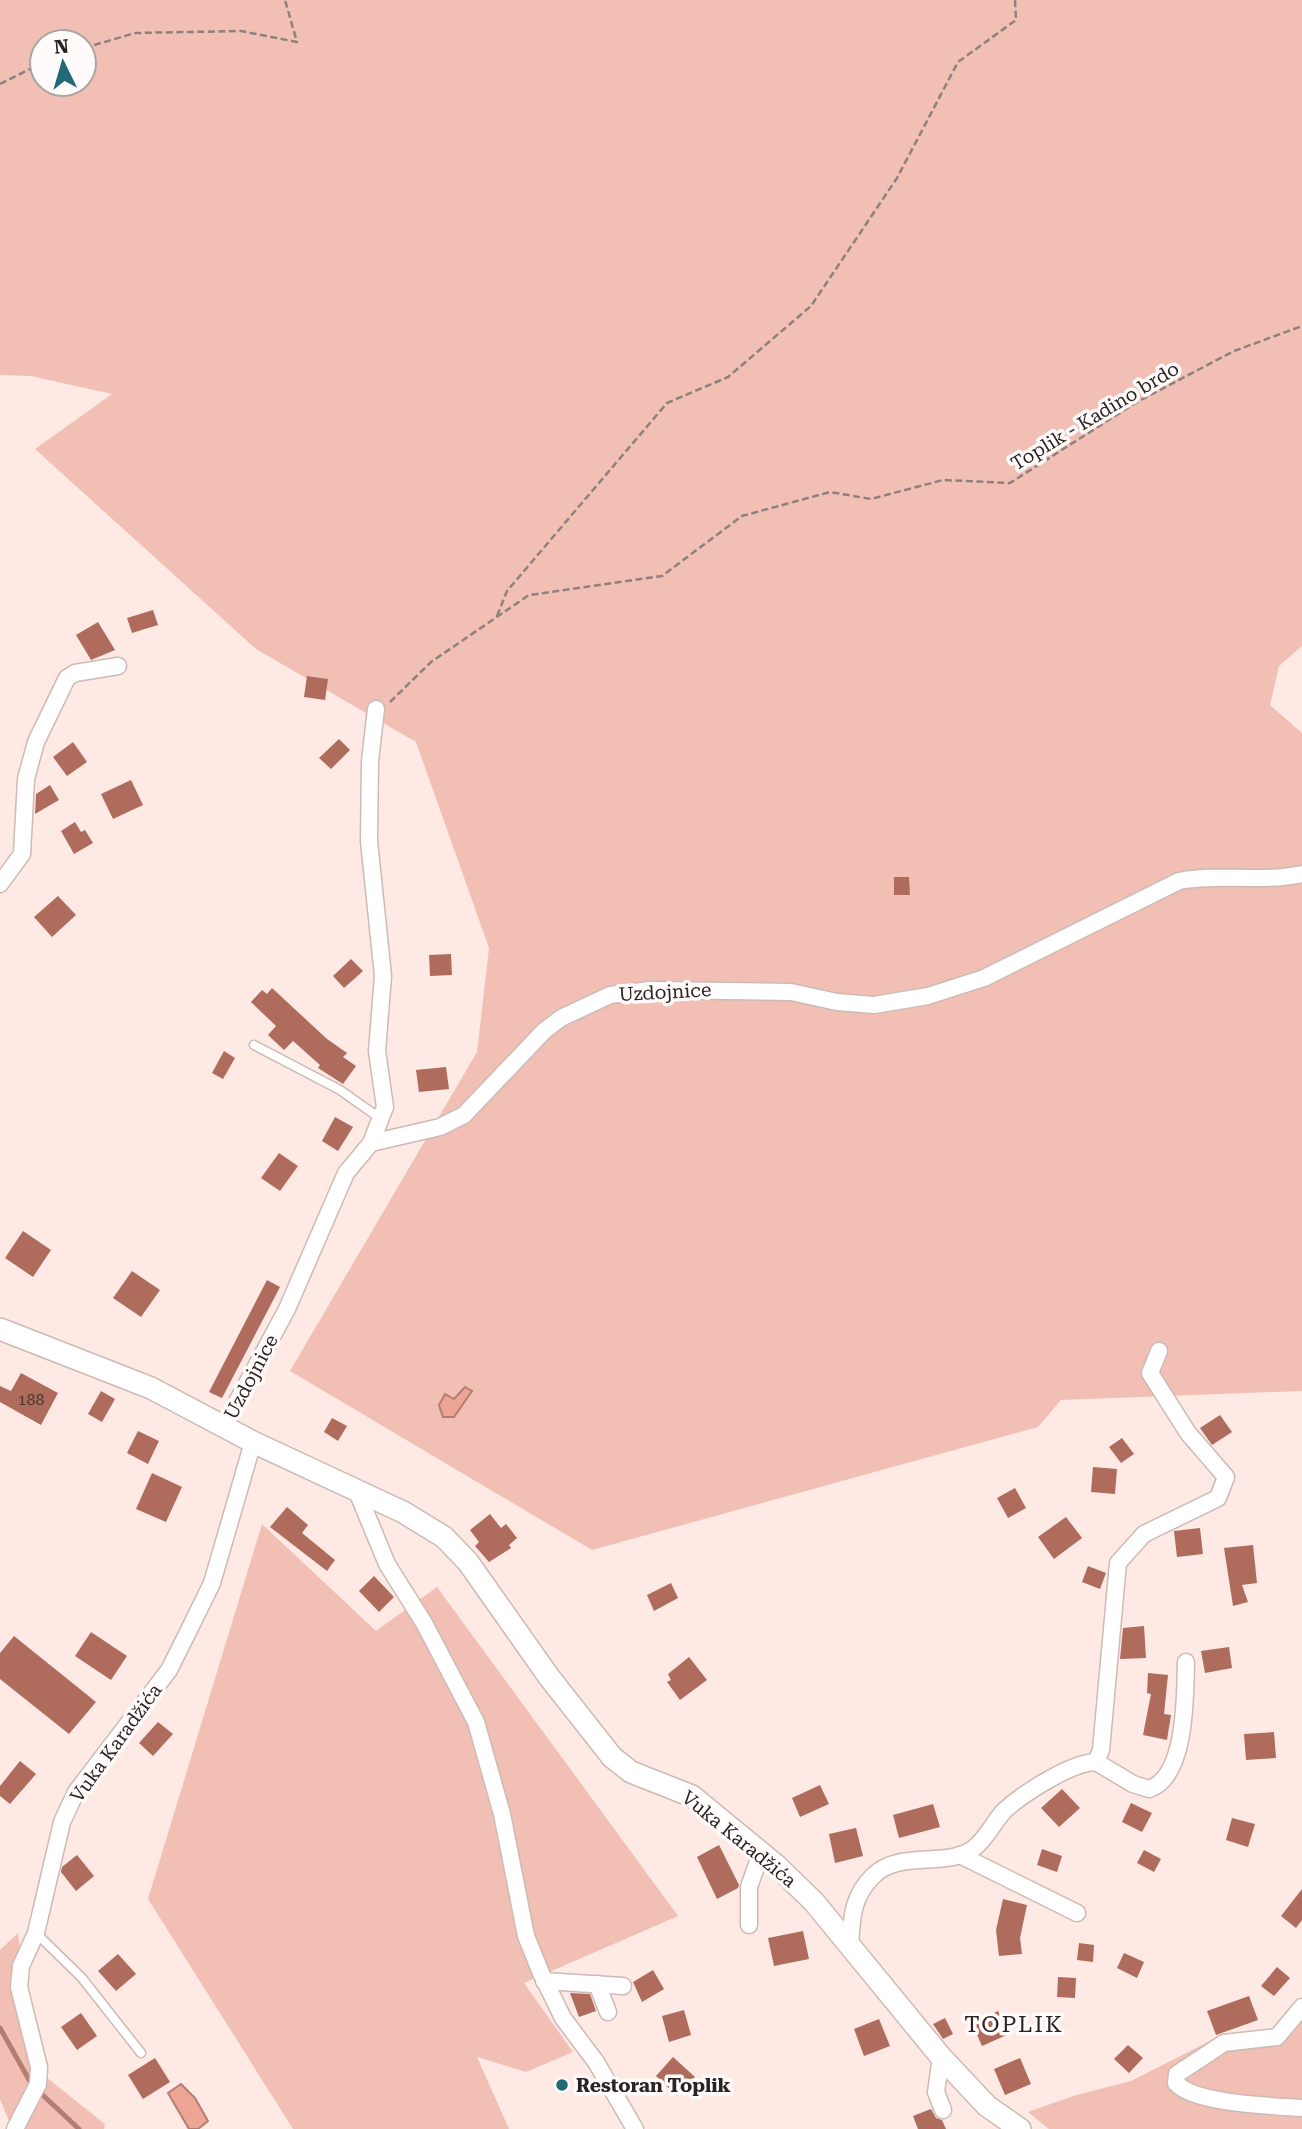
<svg xmlns="http://www.w3.org/2000/svg" width="1302" height="2129" viewBox="0 0 1302 2129" font-family="'Roboto Serif',serif">
<rect width="100%" height="100%" fill="#fee9e5"/>
<g fill="#f2bfb4" fill-rule="evenodd">
<path d="M 0,0 L 1302,0 L 1302,646 L 1279,666 L 1270,705 L 1302,733 L 1302,1391 L 1061,1400 L 1038,1427 L 592,1550 L 290,1371 L 477,1052 L 489,948 L 416,742 L 256,649 L 35,449 L 112,394 L 31,376 L 0,375 ZM 42,42 L 84,42 L 84,84 L 42,84 Z"/>
<polygon points="262,1524 376,1631 437,1587 678,1916 524,1983 573,2052 526,2072 477,2057 509,2129 293,2129 148,1899"/>
<polygon points="18,1933 36,2069 105,2124 104,2129 12,2129 0,2099 0,1950"/>
<polygon points="1302,2013 1302,2129 1049,2129 1028,2112 1073,2096 1131,2081 1222,2035 1280,2041"/>
</g>
<g fill="#eea595" stroke="#b37e72" stroke-width="2">
<polygon points="465,1387 472,1391 454,1417 443,1417 439,1405 445,1394 454,1399"/>
<polygon points="181,2084 195,2098 208,2121 198,2129 189,2129 168,2093"/>
</g>
<g fill="none" stroke-linecap="round" stroke-linejoin="round">
<polyline stroke="#b37e72" stroke-width="5" points="0,2028 32,2085 79,2129"/>
</g>
<g fill="#af6b5c">
<polygon points="153,610 158,625 132,633 127,618"/>
<polygon points="98,622 115,650 91,660 76,635"/>
<polygon points="307,676 328,679 325,700 304,697"/>
<polygon points="339,739 350,750 331,769 319,758"/>
<polygon points="73,742 87,762 67,776 53,757"/>
<polygon points="131,780 143,805 113,819 101,794"/>
<polygon points="50,785 59,800 35,814 36,794"/>
<polygon points="75,822 81,832 85,830 93,843 74,854 61,831"/>
<polygon points="894,877 909,877 910,895 894,895"/>
<polygon points="58,896 76,915 52,937 34,917"/>
<polygon points="451,954 452,975 430,976 429,955"/>
<polygon points="351,959 363,971 344,988 333,976"/>
<polygon points="272,988 327,1039 347,1053 343,1057 356,1066 343,1084 318,1068 320,1065 293,1041 284,1050 268,1035 276,1026 251,1002 262,990 267,994"/>
<polygon points="224,1051 235,1058 223,1079 212,1073"/>
<polygon points="446,1067 449,1089 419,1092 416,1070"/>
<polygon points="335,1117 353,1127 338,1151 322,1141"/>
<polygon points="279,1153 298,1166 280,1191 261,1178"/>
<polygon points="23,1231 51,1250 33,1277 5,1258"/>
<polygon points="132,1271 160,1290 141,1317 113,1298"/>
<polygon points="267,1280 280,1287 222,1398 209,1392"/>
<polygon points="21,1373 58,1393 41,1425 0,1402 0,1386 11,1391"/>
<polygon points="101,1391 115,1399 102,1422 88,1414"/>
<polygon points="1220,1415 1232,1432 1212,1445 1200,1428"/>
<polygon points="332,1418 347,1426 338,1441 324,1432"/>
<polygon points="138,1431 159,1441 148,1464 127,1453"/>
<polygon points="1122,1438 1134,1454 1121,1463 1109,1447"/>
<polygon points="1093,1467 1117,1469 1115,1494 1091,1492"/>
<polygon points="152,1473 182,1487 166,1522 136,1509"/>
<polygon points="1015,1488 1026,1508 1008,1518 997,1498"/>
<polygon points="287,1507 308,1525 302,1533 335,1560 327,1571 270,1527"/>
<polygon points="490,1514 501,1528 506,1524 517,1538 509,1545 511,1548 489,1562 475,1546 479,1542 470,1530"/>
<polygon points="1066,1517 1082,1538 1054,1559 1038,1537"/>
<polygon points="1200,1528 1203,1554 1177,1557 1174,1531"/>
<polygon points="1253,1545 1257,1583 1242,1585 1248,1602 1233,1606 1224,1548"/>
<polygon points="1088,1566 1106,1573 1100,1589 1082,1582"/>
<polygon points="374,1576 394,1597 379,1612 359,1591"/>
<polygon points="671,1583 678,1598 654,1611 647,1595"/>
<polygon points="1144,1626 1146,1658 1120,1659 1123,1628"/>
<polygon points="91,1632 127,1656 111,1680 75,1656"/>
<polygon points="14,1636 96,1702 69,1734 0,1679 0,1653"/>
<polygon points="1229,1647 1232,1668 1205,1673 1201,1651"/>
<polygon points="689,1657 707,1680 680,1700 667,1682 671,1680 668,1674"/>
<polygon points="1148,1673 1168,1675 1164,1714 1171,1715 1167,1740 1143,1735 1151,1694 1147,1693"/>
<polygon points="158,1722 173,1734 153,1756 139,1743"/>
<polygon points="1274,1732 1276,1758 1246,1760 1244,1734"/>
<polygon points="20,1761 36,1774 10,1804 0,1796 0,1786"/>
<polygon points="820,1785 829,1804 800,1817 792,1798"/>
<polygon points="1062,1789 1080,1808 1059,1827 1041,1808"/>
<polygon points="1131,1803 1152,1813 1142,1832 1122,1822"/>
<polygon points="933,1804 940,1827 899,1838 893,1815"/>
<polygon points="1232,1818 1255,1824 1248,1847 1226,1840"/>
<polygon points="856,1828 863,1856 835,1863 829,1834"/>
<polygon points="719,1845 739,1885 738,1888 717,1899 697,1857"/>
<polygon points="1042,1849 1062,1856 1057,1872 1037,1865"/>
<polygon points="1144,1850 1161,1859 1154,1872 1137,1863"/>
<polygon points="77,1855 94,1876 76,1891 61,1872 62,1867"/>
<polygon points="1302,1889 1302,1920 1296,1928 1281,1916"/>
<polygon points="1003,1899 1027,1905 1020,1938 1022,1954 999,1956 996,1930"/>
<polygon points="803,1931 809,1959 774,1966 768,1938"/>
<polygon points="1079,1943 1094,1945 1093,1962 1077,1960"/>
<polygon points="1124,1953 1144,1962 1137,1978 1117,1968"/>
<polygon points="118,1954 136,1974 116,1991 98,1971"/>
<polygon points="1277,1967 1290,1978 1274,1996 1261,1986"/>
<polygon points="653,1970 664,1989 642,2002 633,1982"/>
<polygon points="1058,1977 1076,1978 1075,1998 1057,1997"/>
<polygon points="570,1993 590,1994 596,2011 579,2017"/>
<polygon points="1249,1996 1258,2020 1216,2035 1207,2011"/>
<polygon points="684,2010 691,2035 669,2042 662,2016"/>
<polygon points="998,2011 1009,2034 982,2046 972,2023"/>
<polygon points="81,2013 97,2036 77,2050 61,2027"/>
<polygon points="945,2018 953,2034 943,2039 933,2024"/>
<polygon points="879,2019 890,2046 864,2056 854,2029"/>
<polygon points="1128,2045 1143,2058 1129,2073 1114,2059"/>
<polygon points="673,2057 695,2077 677,2096 656,2076"/>
<polygon points="155,2058 170,2082 143,2099 128,2075"/>
<polygon points="1020,2058 1031,2084 1005,2095 994,2069"/>
<polygon points="931,2109 936,2118 942,2120 946,2129 918,2129 913,2116"/>
</g>
<g fill="none" stroke-linecap="round" stroke-linejoin="round">
<defs>
<g id="service">
<polyline points="254,1045 340,1090 381,1119"/>
<polyline points="36,1933 82,1978 141,2053"/>
</g>
<g id="minor">
<polyline points="0,884 22,854 26,779 36,742 67,678 75,673 118,666"/>
<polyline points="371,1143 385,1107 377,1051 383,976 369,841 370,761 376,709"/>
<path d="M 224,1426 L 287,1309 L 346,1173 L 371,1143 L 440,1127 L 464,1115 L 544,1031 L 561,1018 L 610,995 L 651,990 L 791,992 L 837,1002 L 874,1005 L 928,996 L 984,978 L 1179,881 C 1220,873 1261,883 1302,874"/>
<polyline points="356,1489 387,1564 424,1623 476,1722 502,1814 526,1936 541,1973 563,2018 596,2062 635,2129"/>
<path d="M 1096,1762 L 1133,1784 L 1149,1789 C 1187,1777 1185,1694 1186,1662"/>
<polyline points="960,1855 1077,1913"/>
<polyline points="749,1925 749,1887 761,1853"/>
<path d="M 850,1944 C 852,1917 852,1897 873,1876 C 900,1849 947,1869 974,1848 C 986,1839 993,1823 1004,1811 C 1022,1794 1072,1762 1096,1762 L 1101,1750 L 1118,1563 L 1144,1534 L 1218,1498 L 1226,1477 L 1188,1433 L 1150,1373 L 1159,1351"/>
<polyline points="544,1981 623,1986"/>
<polyline points="597,1984 608,2012"/>
<path d="M 1302,2007 L 1277,2037 L 1224,2043 L 1177,2074 L 1176,2083 C 1194,2104 1274,2106 1302,2108"/>
<polyline points="941,2057 936,2092 943,2110"/>
<polyline points="15,2129 38,2084 39,2067 19,1987 21,1966 36,1933 62,1822 76,1792 169,1670 190,1628 212,1583 253,1442"/>
</g>
<polyline id="tertiary" points="0,1329 151,1388 253,1442 403,1512 444,1537 468,1562 549,1677 612,1757 631,1772 692,1796 777,1866 814,1902 941,2057 987,2106 1020,2129"/>
</defs>
<use href="#service" stroke="#cdbab5" stroke-width="11"/>
<use href="#minor" stroke="#cdbab5" stroke-width="19"/>
<use href="#tertiary" stroke="#cdbab5" stroke-width="24"/>
<g stroke="#8e807d" stroke-width="2.5" stroke-dasharray="7 3.5" stroke-linecap="butt">
<polyline points="84,48 135,33 241,31 297,42 285,0"/>
<polyline points="0,84 42,63"/>
<polyline points="497,616 507,591 667,403 728,377 811,306 897,178 958,62 1016,20 1015,0"/>
<polyline points="390,702 431,662 529,595 662,576 742,516 830,492 871,499 943,480 1010,483 1137,402 1234,351 1302,326"/>
</g>
<use href="#service" stroke="#fff" stroke-width="8"/>
<use href="#minor" stroke="#fff" stroke-width="16"/>
<use href="#tertiary" stroke="#fff" stroke-width="21"/>
</g>
<circle fill="#216976" stroke="#fffbfa" stroke-width="2.5" cx="562" cy="2085" r="7"/>
<g text-anchor="middle" dominant-baseline="central" stroke-width="7" stroke-linejoin="round" paint-order="stroke">
<g font-size="16" fill="#4b3530">
<text x="31" y="1399">188</text>
</g>
<g font-size="19" fill="#2a2321" stroke="#fffbfa">
<text transform="translate(1095 416) rotate(-31)">Toplik - Kadino brdo</text>
<text transform="translate(665 992) rotate(-3)">Uzdojnice</text>
<text transform="translate(251 1377) rotate(-62)">Uzdojnice</text>
<text transform="translate(116 1743) rotate(-54)">Vuka Karadžića</text>
<text transform="translate(739 1839) rotate(39)">Vuka Karadžića</text>
</g>
<g font-size="19" font-weight="bold" fill="#2a2321" stroke="#fffbfa" text-anchor="start">
<text x="576" y="2085">Restoran Toplik</text>
</g>
<g font-size="23" letter-spacing="2" fill="#2a2321" stroke="#fffbfa">
<text x="1014" y="2024">TOPLIK</text>
</g>
</g>
<g transform="translate(63 63) rotate(355)"><circle r="33" fill="#fffbfa" stroke="#aaa5a3" stroke-width="2"/>
<path d="M0-5L12 26L0 18L-12 26Z" fill="#216976"/>
<text y="-10" font-size="19" font-weight="bold" text-anchor="middle" fill="#2a2321">N</text>
</g>
</svg>
